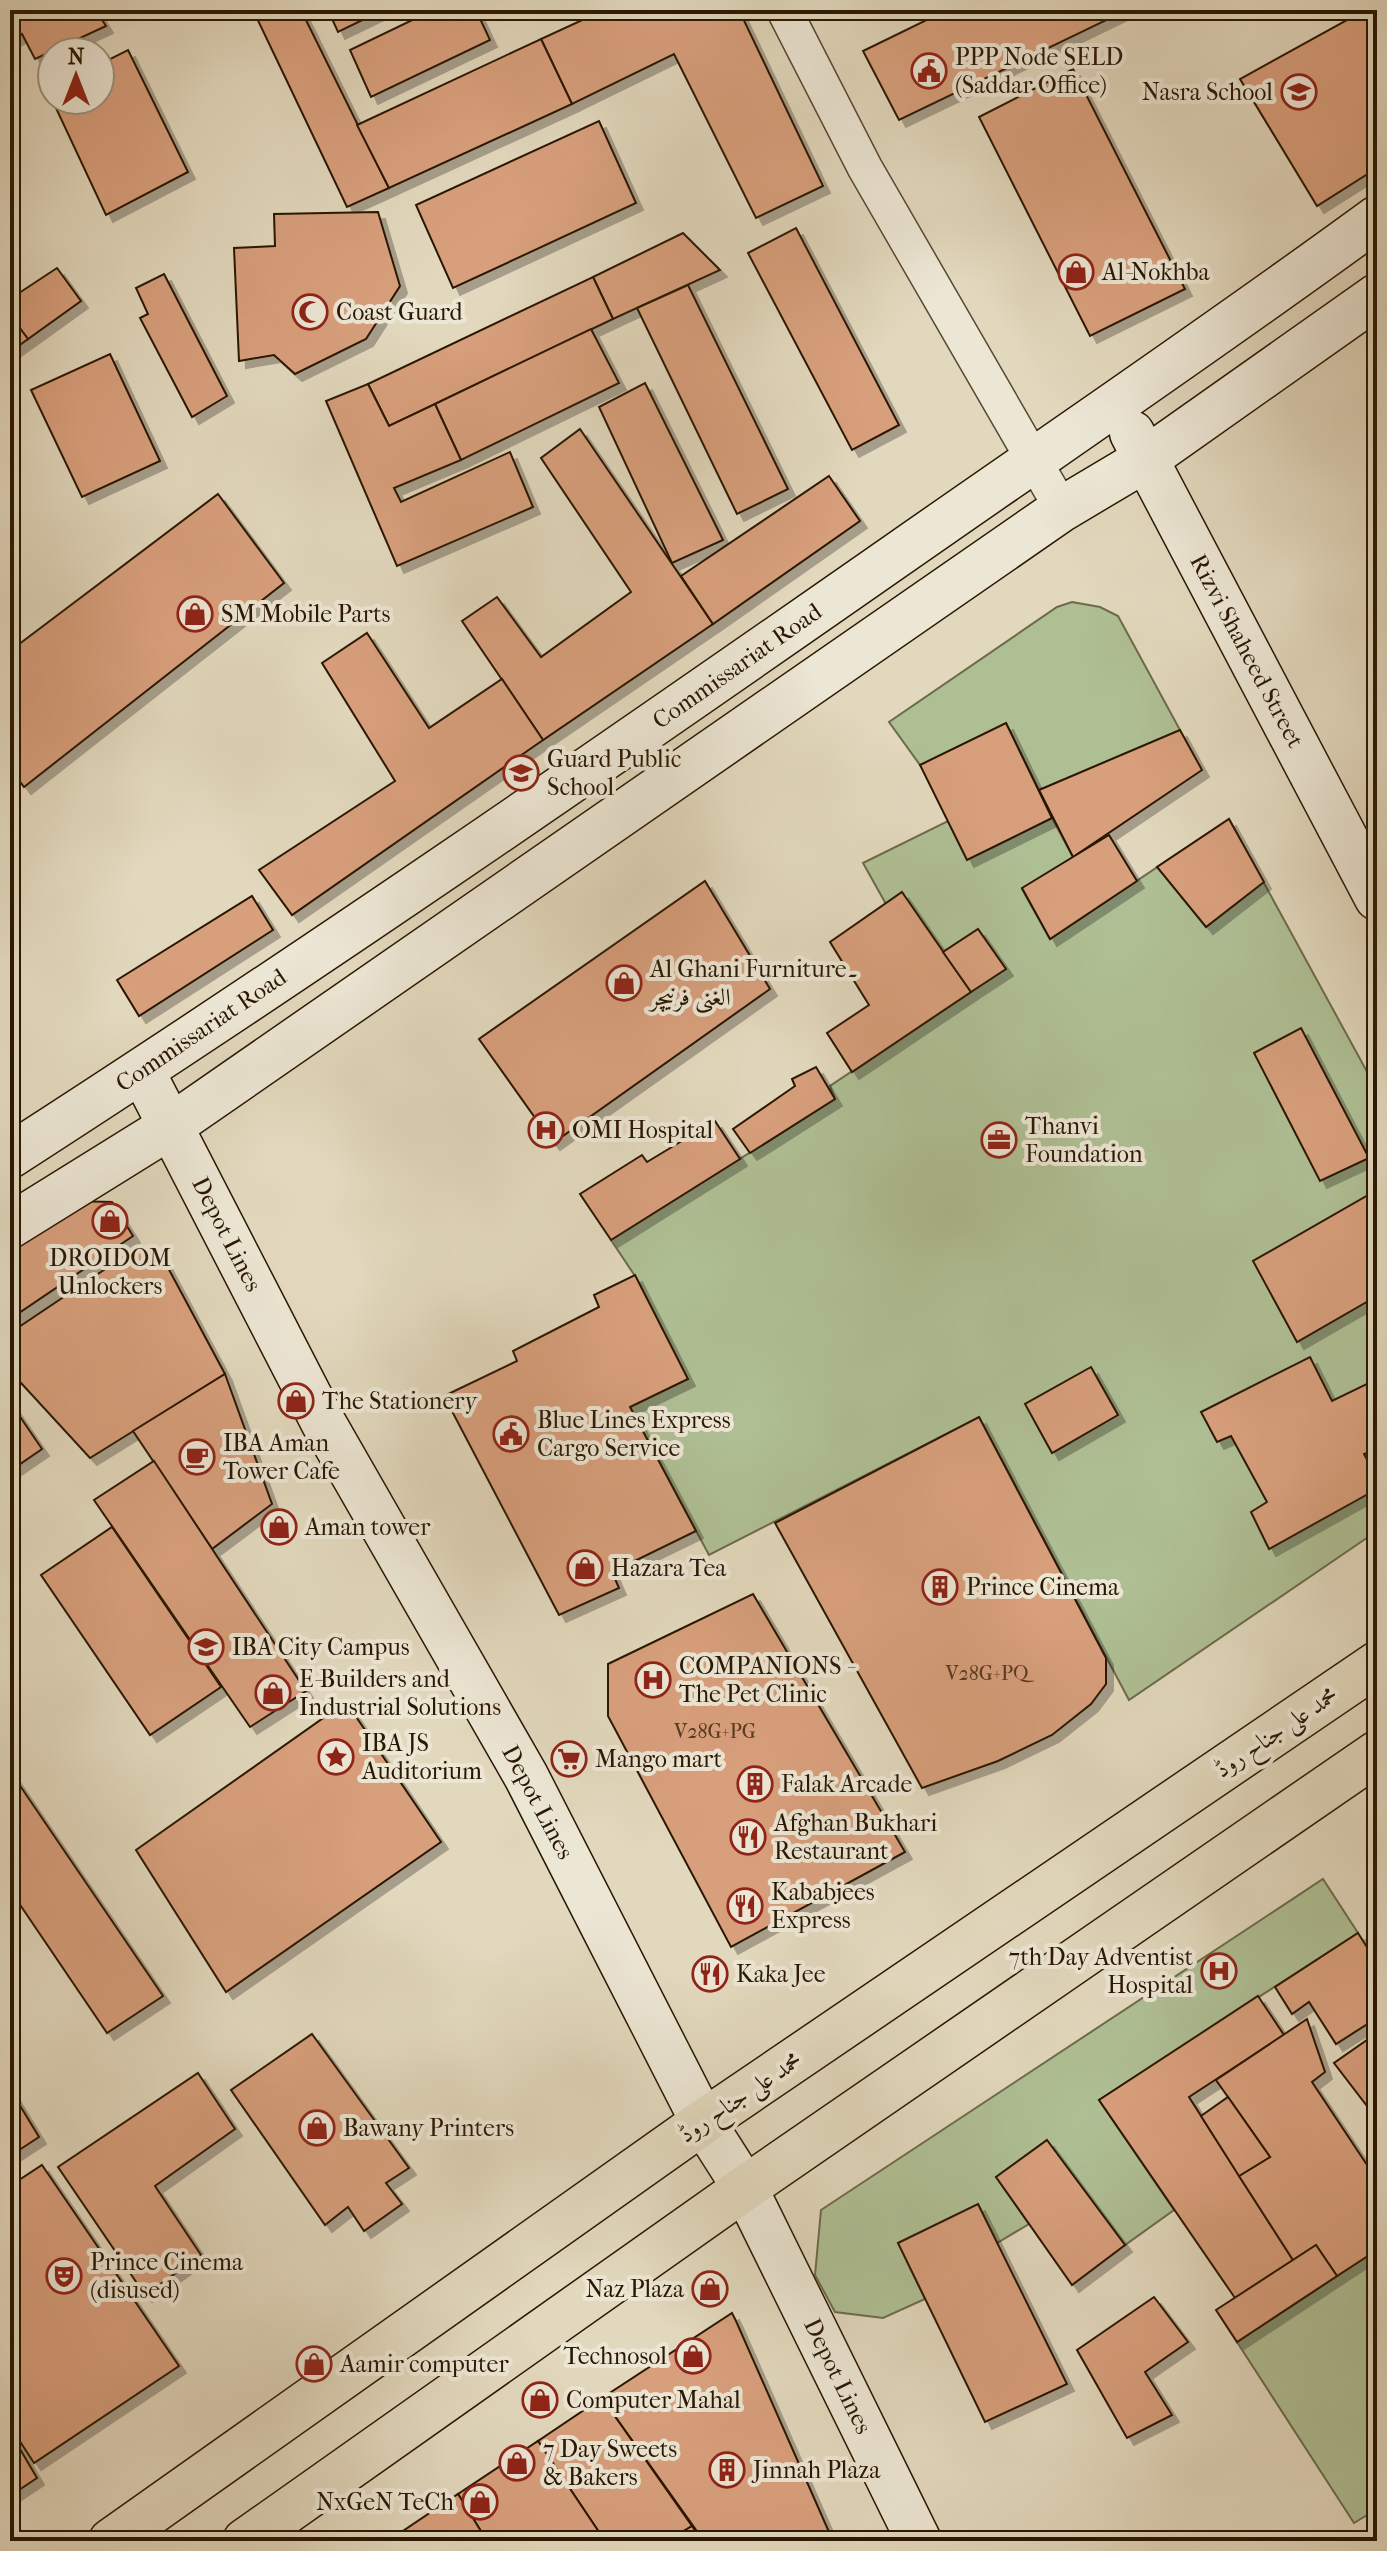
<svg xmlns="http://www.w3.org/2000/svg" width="1387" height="2551" viewBox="0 0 1387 2551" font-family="'IM FELL French Canon',Amiri,serif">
<defs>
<filter id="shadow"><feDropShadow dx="7" dy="7" stdDeviation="0" flood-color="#0004"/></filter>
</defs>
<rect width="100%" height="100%" fill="#e2d8bd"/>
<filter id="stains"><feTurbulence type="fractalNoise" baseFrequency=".0025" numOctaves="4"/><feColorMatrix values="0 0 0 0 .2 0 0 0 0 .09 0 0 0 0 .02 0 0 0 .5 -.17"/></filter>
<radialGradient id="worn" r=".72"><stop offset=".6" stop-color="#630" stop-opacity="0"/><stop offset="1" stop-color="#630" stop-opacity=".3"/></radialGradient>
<g fill="#afbf94" stroke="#6c6b4b" stroke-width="2">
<polygon points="1072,602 1100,607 1118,616 1180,730 1039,790 1006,723 920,765 889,722 1057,607"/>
<polygon points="1052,818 1073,857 1022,889 1050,939 1229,819 1377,1090 1377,1531 1129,1700 979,1417 709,1555 630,1407 635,1276 611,1240 835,1099 830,1086 1005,969 978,929 943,952 886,904 863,863 948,821 967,860"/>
<polygon points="1323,1879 1358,1933 1099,2100 1174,2210 1125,2245 1047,2141 996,2177 1029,2224 997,2243 978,2204 898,2243 925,2299 883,2318 835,2312 815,2275 821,2210"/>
<polygon points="1377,2250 1377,2509 1354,2523 1237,2342"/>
</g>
<g fill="#d89f7c" stroke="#2a1702" stroke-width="2" filter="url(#shadow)">
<polygon points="10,10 96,10 106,26 35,59 22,34 10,41"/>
<polygon points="253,10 301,10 389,188 347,207"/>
<polygon points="328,10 383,10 338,32"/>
<polygon points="433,10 476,10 490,40 371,97 350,50"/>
<polygon points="604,10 739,10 823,186 756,218 674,54 572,104 541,39"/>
<polygon points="947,10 1116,10 1119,14 899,120 863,51"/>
<polygon points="1365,10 1377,12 1377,168 1317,206 1240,79"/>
<polygon points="541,39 572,104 389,188 357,125"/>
<polygon points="128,50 188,172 106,215 48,91 52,89 52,100 100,100 100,64"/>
<polygon points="1073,69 1185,289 1090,336 979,117"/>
<polygon points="599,121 636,203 453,288 416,205"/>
<polygon points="378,212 400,286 366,339 295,374 274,355 239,361 234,248 275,246 274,214"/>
<polygon points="796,228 899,425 852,450 748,253"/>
<polygon points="683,233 720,270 613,319 593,277"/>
<polygon points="57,268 81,301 28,339 10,315 10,299"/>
<polygon points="164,274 227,396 192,417 140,318 148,314 136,288"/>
<polygon points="593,277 613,319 389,426 368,384"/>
<polygon points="688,285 788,489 737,514 637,308"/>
<polygon points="10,315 28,339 10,352"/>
<polygon points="591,329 619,383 461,460 435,404"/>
<polygon points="110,354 160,461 82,497 31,390"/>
<polygon points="645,383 723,540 672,563 599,407"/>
<polygon points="368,384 389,426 435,404 461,460 394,488 401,502 510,452 533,507 397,566 326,401"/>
<polygon points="580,429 713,624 543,740 462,621 497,597 541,657 631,592 541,458"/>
<polygon points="829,476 860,521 713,624 681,576"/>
<polygon points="218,494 284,583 24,787 10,768 10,651"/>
<polygon points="367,633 429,728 502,679 543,740 292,915 259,870 395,781 322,663"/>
<polygon points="1006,723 1052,818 967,860 920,765"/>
<polygon points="1180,730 1202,770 1073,857 1039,790"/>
<polygon points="1229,819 1264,882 1206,927 1157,867"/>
<polygon points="1109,835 1137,881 1050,939 1022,888"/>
<polygon points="705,881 770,989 553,1143 479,1039"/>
<polygon points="902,892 971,992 852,1072 827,1033 869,1005 830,942"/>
<polygon points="252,896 273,930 139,1016 117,980"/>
<polygon points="978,929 1006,969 971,992 943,952"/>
<polygon points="1301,1028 1369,1158 1320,1181 1254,1053"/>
<polygon points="816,1067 835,1099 750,1153 733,1129 795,1086 792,1079"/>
<polygon points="715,1121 740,1159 611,1240 580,1194 642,1155 647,1162"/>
<polygon points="1377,1190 1377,1296 1297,1342 1253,1261"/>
<polygon points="71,1201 112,1202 133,1236 10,1319 10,1242"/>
<polygon points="135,1249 159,1251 225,1374 90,1458 10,1371 10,1333"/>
<polygon points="635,1275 688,1379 630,1407 696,1531 612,1572 619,1588 559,1615 444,1396 517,1361 513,1351 599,1307 594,1295"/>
<polygon points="1310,1357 1332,1401 1377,1379 1377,1432 1374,1434 1377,1449 1364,1454 1377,1478 1377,1489 1269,1549 1251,1512 1267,1502 1231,1436 1217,1442 1201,1412"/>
<polygon points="1091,1367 1118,1415 1052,1453 1025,1404"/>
<polygon points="225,1374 272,1504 212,1549 133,1431"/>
<polygon points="10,1402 42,1449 10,1471"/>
<polygon points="979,1417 1106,1658 1106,1684 1091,1704 1052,1735 998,1761 922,1788 775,1523"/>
<polygon points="154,1461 306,1691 250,1727 94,1500"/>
<polygon points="112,1527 221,1687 150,1735 41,1575"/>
<polygon points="753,1594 905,1852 731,1947 608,1716 608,1664"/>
<polygon points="346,1702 441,1842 226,1992 136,1850"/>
<polygon points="10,1771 163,1996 107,2033 10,1890"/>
<polygon points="1358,1933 1377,1963 1377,2018 1336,2044 1309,2002 1292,2014 1275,1987"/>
<polygon points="1258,1996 1284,2035 1189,2097 1293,2260 1235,2298 1099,2100"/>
<polygon points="1307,2019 1325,2072 1312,2082 1377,2180 1377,2250 1337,2276 1316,2245 1293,2260 1239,2176 1270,2157 1216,2080"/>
<polygon points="1377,2033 1377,2119 1334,2063"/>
<polygon points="312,2034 409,2168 386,2183 402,2204 364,2231 348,2207 325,2225 231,2090"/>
<polygon points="198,2073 235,2129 155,2186 201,2255 145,2295 58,2167"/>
<polygon points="13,2094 39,2137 10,2156 10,2096"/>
<polygon points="1228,2097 1270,2157 1239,2176 1201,2116"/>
<polygon points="1047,2140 1125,2245 1072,2285 996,2177"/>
<polygon points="42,2165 179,2366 34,2463 10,2426 10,2186"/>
<polygon points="978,2204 1067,2384 985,2422 898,2243"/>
<polygon points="1316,2245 1337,2276 1237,2342 1216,2310"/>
<polygon points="1154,2297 1188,2342 1145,2372 1172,2415 1127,2438 1077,2350"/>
<polygon points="732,2313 736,2321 833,2541 704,2541 602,2398"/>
<polygon points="602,2398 692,2526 667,2541 605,2541 538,2441"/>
<polygon points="10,2432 37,2478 10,2496"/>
<polygon points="538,2441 605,2541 487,2541 458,2494"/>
<polygon points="458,2494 487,2541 388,2541"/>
<polygon points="692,2526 702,2541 667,2541"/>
</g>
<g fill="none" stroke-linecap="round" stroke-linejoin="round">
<defs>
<polyline id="street" points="784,10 865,168 1062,509"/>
<g id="secondary">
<polyline points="1132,433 1377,898"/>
<polyline points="142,1071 323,1422 526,1776 703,2122 745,2188 919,2541"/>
<path d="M 10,1156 C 311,962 606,758 900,553 C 1059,442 1220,333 1377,218"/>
<polyline points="10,1226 171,1126 1062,509 1146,459 1377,296"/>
</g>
<g id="highway">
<polyline points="111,2541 703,2122 1377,1664"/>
<polyline points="245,2541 745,2188 1377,1753"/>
</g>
</defs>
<use href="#street" stroke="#584731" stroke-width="37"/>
<use href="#secondary" stroke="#2a1702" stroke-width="47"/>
<use href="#highway" stroke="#2a1702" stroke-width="47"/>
<use href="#street" stroke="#ece6d4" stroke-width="34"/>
<use href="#secondary" stroke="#ece6d4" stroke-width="44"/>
<use href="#highway" stroke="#e2d8bd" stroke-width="44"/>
</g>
<defs>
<symbol id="civic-ring" viewBox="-11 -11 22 22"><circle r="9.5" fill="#ece6d4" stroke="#8f2418" stroke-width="1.5"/><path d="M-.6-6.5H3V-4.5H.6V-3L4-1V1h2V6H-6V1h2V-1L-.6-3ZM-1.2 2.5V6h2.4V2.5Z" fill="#8f2418"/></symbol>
<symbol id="school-ring" viewBox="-11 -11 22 22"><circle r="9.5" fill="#ece6d4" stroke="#8f2418" stroke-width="1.5"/><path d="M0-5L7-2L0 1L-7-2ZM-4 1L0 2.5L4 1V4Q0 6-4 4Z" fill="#8f2418"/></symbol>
<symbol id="shop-ring" viewBox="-11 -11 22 22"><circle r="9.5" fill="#ece6d4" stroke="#8f2418" stroke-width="1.5"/><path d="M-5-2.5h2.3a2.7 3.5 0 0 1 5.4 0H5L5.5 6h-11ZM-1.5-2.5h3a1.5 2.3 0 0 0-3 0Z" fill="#8f2418"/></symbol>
<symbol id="mosque-ring" viewBox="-11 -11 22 22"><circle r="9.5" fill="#ece6d4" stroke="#8f2418" stroke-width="1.5"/><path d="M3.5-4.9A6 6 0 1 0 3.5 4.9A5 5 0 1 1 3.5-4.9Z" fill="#8f2418"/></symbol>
<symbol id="hospital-ring" viewBox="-11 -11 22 22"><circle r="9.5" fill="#ece6d4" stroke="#8f2418" stroke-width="1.5"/><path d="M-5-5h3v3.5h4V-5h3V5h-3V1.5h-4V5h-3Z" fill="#8f2418"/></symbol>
<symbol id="office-ring" viewBox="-11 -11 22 22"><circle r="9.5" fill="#ece6d4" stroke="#8f2418" stroke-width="1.5"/><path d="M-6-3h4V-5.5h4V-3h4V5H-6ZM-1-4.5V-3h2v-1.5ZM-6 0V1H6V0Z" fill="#8f2418"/></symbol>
<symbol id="cafe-ring" viewBox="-11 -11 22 22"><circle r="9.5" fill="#ece6d4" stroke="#8f2418" stroke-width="1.5"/><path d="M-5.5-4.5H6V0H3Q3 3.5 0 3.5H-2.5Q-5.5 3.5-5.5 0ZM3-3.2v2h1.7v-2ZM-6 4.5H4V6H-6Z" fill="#8f2418"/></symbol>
<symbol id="building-ring" viewBox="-11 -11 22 22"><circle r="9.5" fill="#ece6d4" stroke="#8f2418" stroke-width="1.5"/><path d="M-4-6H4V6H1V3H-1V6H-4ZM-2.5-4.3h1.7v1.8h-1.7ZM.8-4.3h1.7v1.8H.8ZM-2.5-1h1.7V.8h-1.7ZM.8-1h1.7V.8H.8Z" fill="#8f2418"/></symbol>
<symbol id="university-ring" viewBox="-11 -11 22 22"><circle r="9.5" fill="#ece6d4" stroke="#8f2418" stroke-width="1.5"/><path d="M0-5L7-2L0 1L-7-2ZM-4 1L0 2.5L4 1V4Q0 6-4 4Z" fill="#8f2418"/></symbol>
<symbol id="sight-ring" viewBox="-11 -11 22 22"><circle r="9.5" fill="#ece6d4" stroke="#8f2418" stroke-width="1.5"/><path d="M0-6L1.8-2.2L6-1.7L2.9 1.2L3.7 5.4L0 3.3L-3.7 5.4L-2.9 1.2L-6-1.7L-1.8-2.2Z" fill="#8f2418"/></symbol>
<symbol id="supermarket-ring" viewBox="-11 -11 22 22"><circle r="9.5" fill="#ece6d4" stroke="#8f2418" stroke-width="1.5"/><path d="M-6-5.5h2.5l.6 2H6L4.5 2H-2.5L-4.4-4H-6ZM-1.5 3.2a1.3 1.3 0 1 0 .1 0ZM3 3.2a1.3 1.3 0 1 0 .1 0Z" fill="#8f2418"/></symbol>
<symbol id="restaurant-ring" viewBox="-11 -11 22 22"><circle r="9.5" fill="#ece6d4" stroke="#8f2418" stroke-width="1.5"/><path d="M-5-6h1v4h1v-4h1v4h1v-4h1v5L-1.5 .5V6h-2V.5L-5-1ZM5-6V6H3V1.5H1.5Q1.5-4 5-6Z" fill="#8f2418"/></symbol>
<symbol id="theatre-ring" viewBox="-11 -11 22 22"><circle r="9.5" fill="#ece6d4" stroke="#8f2418" stroke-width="1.5"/><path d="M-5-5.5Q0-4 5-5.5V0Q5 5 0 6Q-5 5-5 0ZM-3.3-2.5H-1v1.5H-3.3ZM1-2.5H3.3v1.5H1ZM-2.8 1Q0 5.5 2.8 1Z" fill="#8f2418"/></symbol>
</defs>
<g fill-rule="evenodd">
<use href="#civic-ring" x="909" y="51" width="40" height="40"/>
<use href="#school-ring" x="1279" y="72" width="40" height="40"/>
<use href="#shop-ring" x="1056" y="252" width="40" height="40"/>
<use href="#mosque-ring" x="290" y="292" width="40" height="40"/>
<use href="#shop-ring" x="175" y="594" width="40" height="40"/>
<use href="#school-ring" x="501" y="753" width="40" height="40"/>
<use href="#shop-ring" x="604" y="963" width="40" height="40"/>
<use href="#hospital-ring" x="526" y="1110" width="40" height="40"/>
<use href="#office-ring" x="979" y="1120" width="40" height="40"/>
<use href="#shop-ring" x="90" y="1201" width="40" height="40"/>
<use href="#shop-ring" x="276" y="1381" width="40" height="40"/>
<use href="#civic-ring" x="491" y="1414" width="40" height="40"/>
<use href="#cafe-ring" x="177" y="1437" width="40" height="40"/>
<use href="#shop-ring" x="259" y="1507" width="40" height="40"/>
<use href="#shop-ring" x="565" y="1548" width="40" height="40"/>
<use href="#building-ring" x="920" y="1567" width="40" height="40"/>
<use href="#university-ring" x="186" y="1627" width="40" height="40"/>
<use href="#hospital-ring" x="633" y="1660" width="40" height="40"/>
<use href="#shop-ring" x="253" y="1673" width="40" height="40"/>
<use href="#sight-ring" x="316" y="1737" width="40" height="40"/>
<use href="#supermarket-ring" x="549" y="1739" width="40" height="40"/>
<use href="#building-ring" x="735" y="1764" width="40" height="40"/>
<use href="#restaurant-ring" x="728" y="1817" width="40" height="40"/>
<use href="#restaurant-ring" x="725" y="1886" width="40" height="40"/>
<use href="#hospital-ring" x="1199" y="1951" width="40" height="40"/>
<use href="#restaurant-ring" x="690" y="1954" width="40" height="40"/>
<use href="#shop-ring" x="297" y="2108" width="40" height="40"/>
<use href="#theatre-ring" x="44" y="2256" width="40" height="40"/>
<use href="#shop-ring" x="690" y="2269" width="40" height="40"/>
<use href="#shop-ring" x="673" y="2336" width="40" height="40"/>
<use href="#shop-ring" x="294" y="2344" width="40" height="40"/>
<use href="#shop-ring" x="520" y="2380" width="40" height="40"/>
<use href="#shop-ring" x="497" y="2443" width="40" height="40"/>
<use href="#building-ring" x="707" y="2450" width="40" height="40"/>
<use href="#shop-ring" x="460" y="2482" width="40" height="40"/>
</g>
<g text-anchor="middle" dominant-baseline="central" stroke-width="8" stroke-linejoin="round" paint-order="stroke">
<g font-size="20" fill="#563920">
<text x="987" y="1673">V28G+PQ</text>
<text x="715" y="1731">V28G+PG</text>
</g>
<g font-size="24" fill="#2a1702" stroke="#ece6d4" text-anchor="start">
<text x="955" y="57">PPP Node SELD<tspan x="955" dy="28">(Saddar Office)</tspan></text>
<text x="1273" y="92" text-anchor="end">Nasra School</text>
<text x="1102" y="272">Al-Nokhba</text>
<text x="336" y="312">Coast Guard</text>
<text x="221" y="614">SM Mobile Parts</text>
<text x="547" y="759">Guard Public<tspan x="547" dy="28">School</tspan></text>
<text x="650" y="969">Al Ghani Furniture۔<tspan x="650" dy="28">الغنی فرنیچر</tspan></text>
<text x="1025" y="1126">Thanvi<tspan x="1025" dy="28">Foundation</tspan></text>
<text x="572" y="1130">OMI Hospital</text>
<text x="110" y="1258" text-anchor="middle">DROIDOM<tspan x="110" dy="28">Unlockers</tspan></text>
<text x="322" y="1401">The Stationery</text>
<text x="537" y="1420">Blue Lines Express<tspan x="537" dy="28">Cargo Service</tspan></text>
<text x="223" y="1443">IBA Aman<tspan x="223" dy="28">Tower Cafe</tspan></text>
<text x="305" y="1527">Aman tower</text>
<text x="611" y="1568">Hazara Tea</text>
<text x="966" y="1587">Prince Cinema</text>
<text x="232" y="1647">IBA City Campus</text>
<text x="679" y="1666">COMPANIONS -<tspan x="679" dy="28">The Pet Clinic</tspan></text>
<text x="299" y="1679">E-Builders and<tspan x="299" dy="28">Industrial Solutions</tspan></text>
<text x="362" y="1743">IBA JS<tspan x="362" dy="28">Auditorium</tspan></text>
<text x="595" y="1759">Mango mart</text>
<text x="781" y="1784">Falak Arcade</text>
<text x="774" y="1823">Afghan Bukhari<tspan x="774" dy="28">Restaurant</tspan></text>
<text x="771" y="1892">Kababjees<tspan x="771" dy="28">Express</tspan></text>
<text x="1193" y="1957" text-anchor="end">7th Day Adventist<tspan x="1193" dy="28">Hospital</tspan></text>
<text x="736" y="1974">Kaka Jee</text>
<text x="343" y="2128">Bawany Printers</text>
<text x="90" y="2262">Prince Cinema<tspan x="90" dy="28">(disused)</tspan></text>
<text x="684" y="2289" text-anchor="end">Naz Plaza</text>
<text x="667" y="2356" text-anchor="end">Technosol</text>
<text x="340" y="2364">Aamir computer</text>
<text x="566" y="2400">Computer Mahal</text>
<text x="543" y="2449">7 Day Sweets<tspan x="543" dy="28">&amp; Bakers</tspan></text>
<text x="753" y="2470">Jinnah Plaza</text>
<text x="454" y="2502" text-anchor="end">NxGeN TeCh</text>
</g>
<g font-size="24" fill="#2a1702" stroke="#ece6d4">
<text transform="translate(1247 651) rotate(62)">Rizvi Shaheed Street</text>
<text transform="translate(737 666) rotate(-35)">Commissariat Road</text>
<text transform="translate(201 1030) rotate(-34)">Commissariat Road</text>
<text transform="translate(227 1234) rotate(63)">Depot Lines</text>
<text transform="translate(1276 1732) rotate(-34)">محمد علی جناح روڈ</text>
<text transform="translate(538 1802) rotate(62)">Depot Lines</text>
<text transform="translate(740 2097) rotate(-34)">محمد علی جناح روڈ</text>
<text transform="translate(838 2376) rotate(64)">Depot Lines</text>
</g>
</g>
<rect width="1387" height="2551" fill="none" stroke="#e2d8bd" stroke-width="40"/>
<rect x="12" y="12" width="1363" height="2527" fill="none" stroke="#2a1702" stroke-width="4"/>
<rect x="20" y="20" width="1347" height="2511" fill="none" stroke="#2a1702" stroke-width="2"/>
<g transform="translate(76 76)"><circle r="38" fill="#ece6d4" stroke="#9e9380" stroke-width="2"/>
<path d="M0-6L14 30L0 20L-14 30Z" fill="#8f2418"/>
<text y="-12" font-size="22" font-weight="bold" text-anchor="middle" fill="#2a1702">N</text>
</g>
<rect width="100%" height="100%" filter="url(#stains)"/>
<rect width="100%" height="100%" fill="url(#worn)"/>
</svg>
